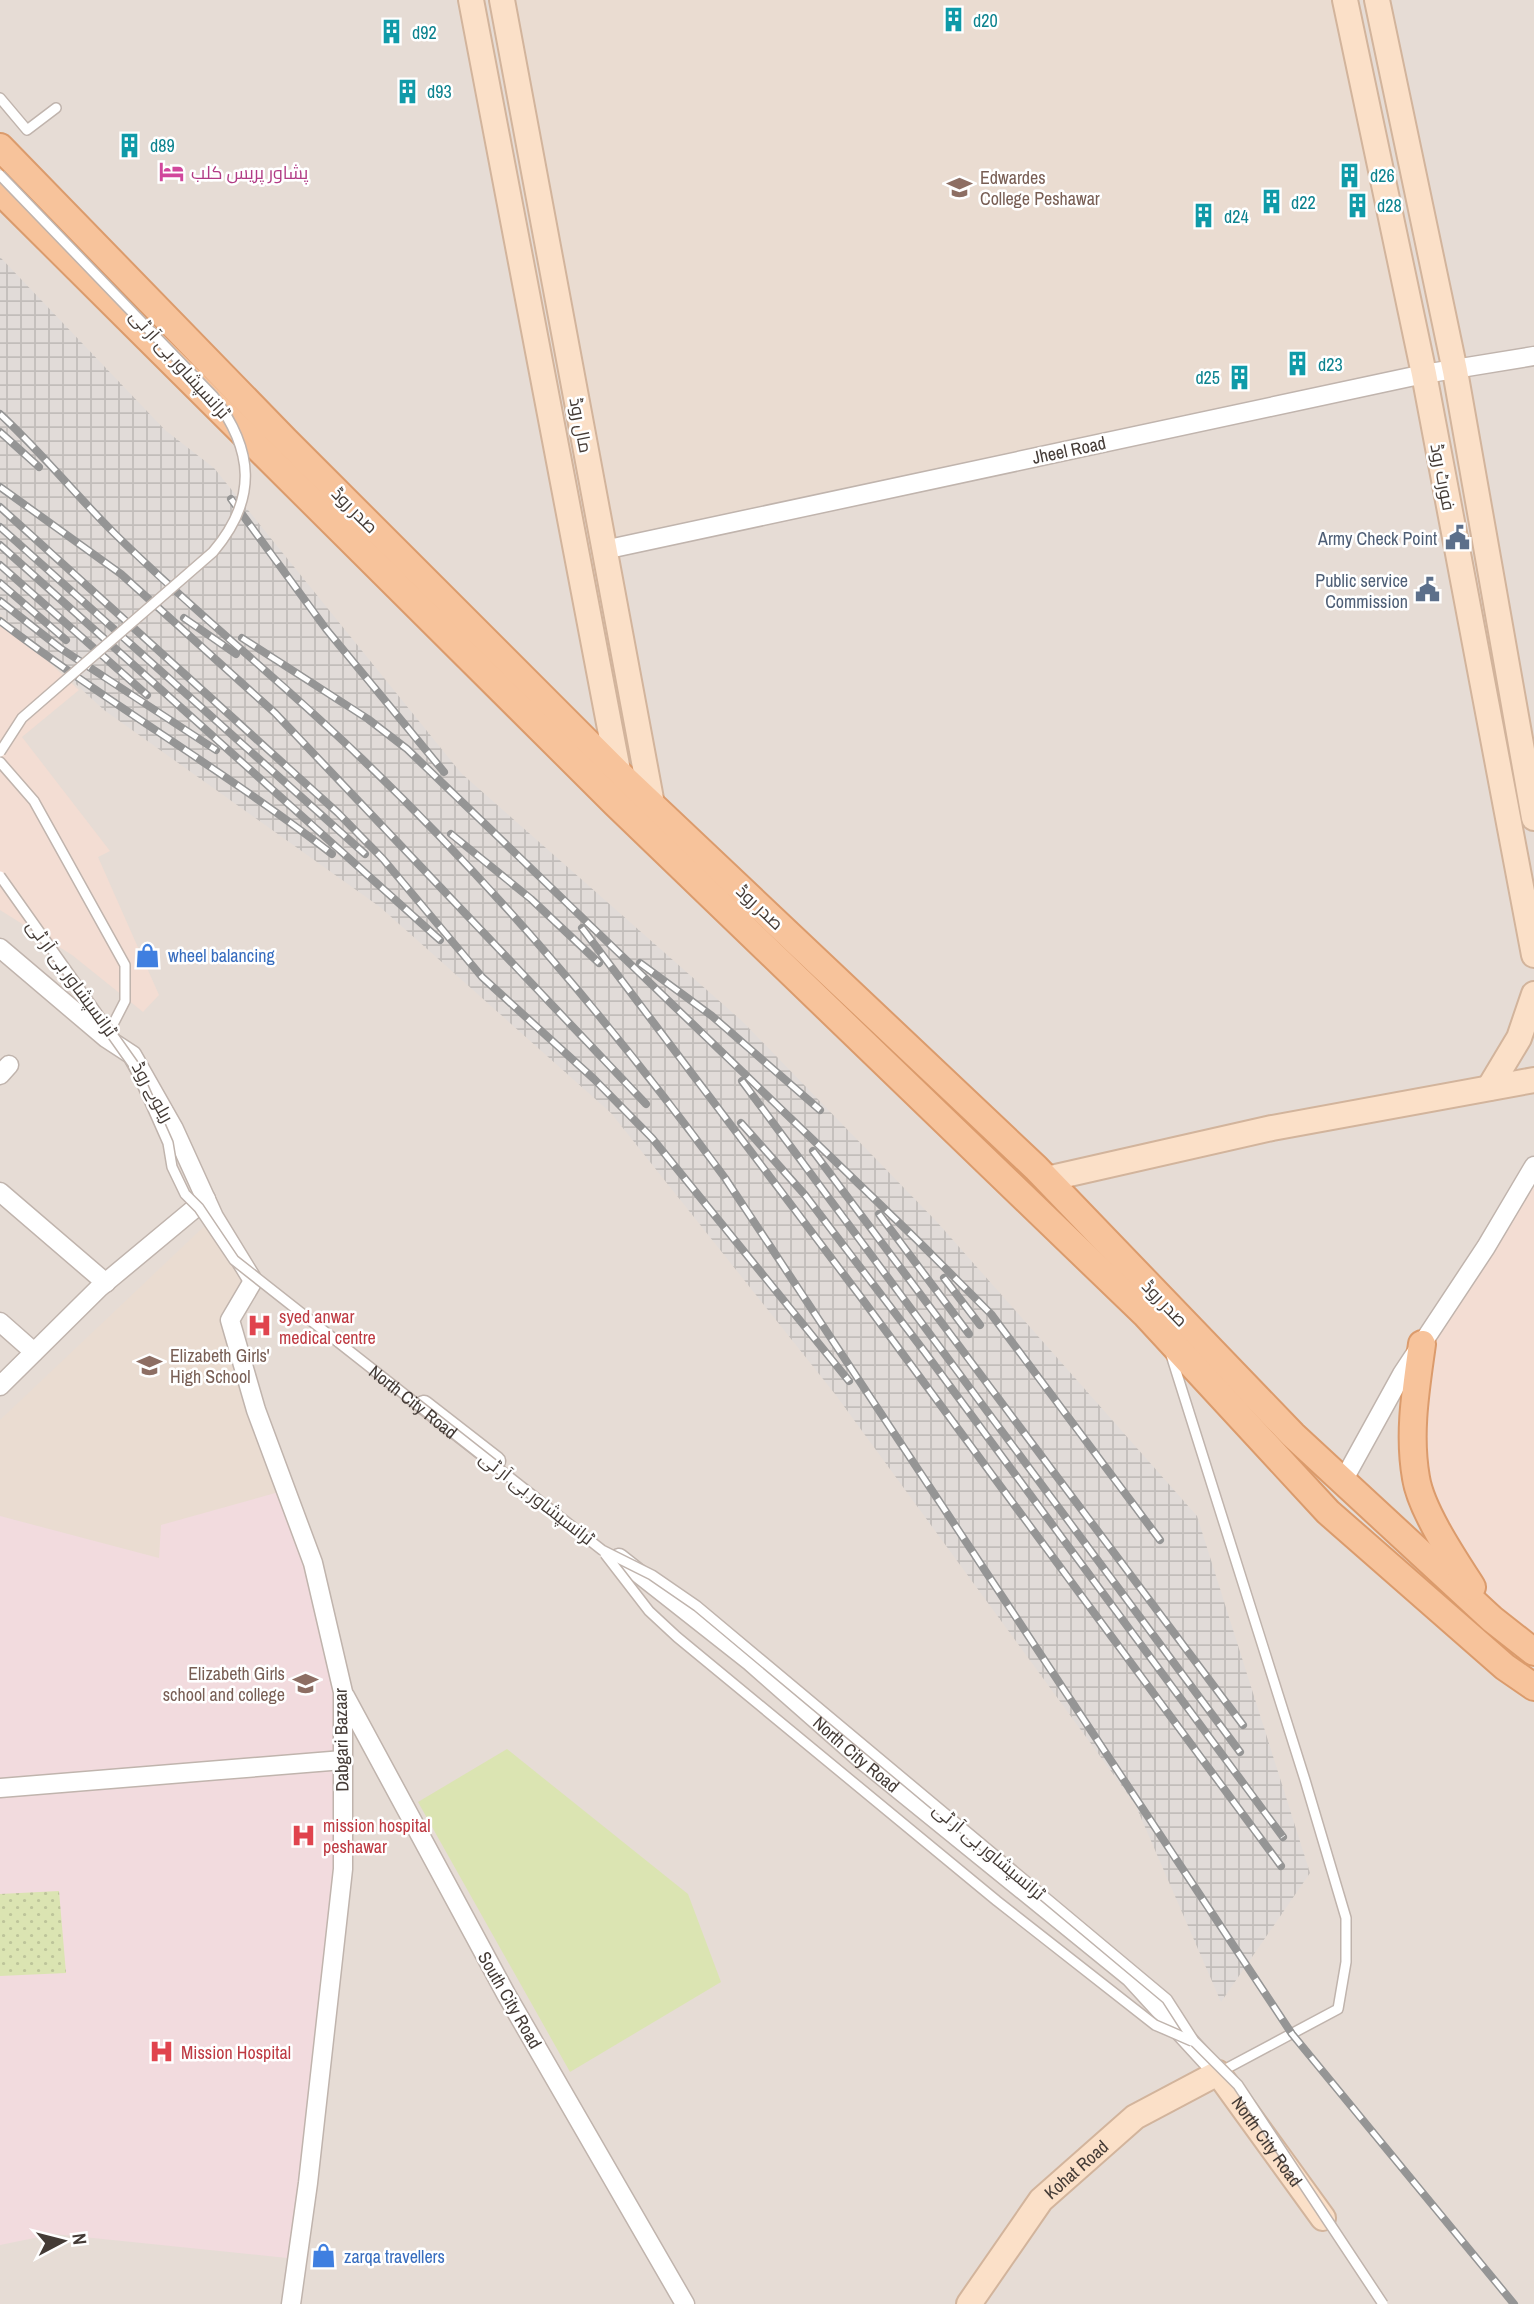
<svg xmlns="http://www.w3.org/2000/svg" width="1534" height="2304" viewBox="0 0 1534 2304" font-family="'Archivo Narrow',Cairo,sans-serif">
<defs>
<pattern id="industrial-grid" width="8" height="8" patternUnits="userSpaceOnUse" patternTransform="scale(1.75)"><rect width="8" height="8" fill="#e1dbd8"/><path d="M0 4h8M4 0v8" fill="none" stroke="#c2bdba"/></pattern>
<pattern id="park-dots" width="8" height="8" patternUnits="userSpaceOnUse" patternTransform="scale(1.75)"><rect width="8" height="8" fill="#dbe4b2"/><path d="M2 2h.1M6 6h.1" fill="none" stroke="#bdc49a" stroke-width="1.8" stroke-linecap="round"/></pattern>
</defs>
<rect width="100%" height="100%" fill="#f2ebe7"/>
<rect fill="#e6dcd5" x="0" y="0" width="1534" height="2304"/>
<g fill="#f3ddd3">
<polygon points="0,617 79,690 22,737 110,851 98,857 159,995 143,1012 72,955 0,910"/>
<polygon points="1534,1180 1534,1652 1492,1619 1443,1542 1413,1418 1422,1344"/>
</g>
<polygon fill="url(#industrial-grid)" points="0,257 165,430 214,468 461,773 742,1021 937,1222 1197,1516 1310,1873 1221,2002 1135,1804 835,1394 611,1113 380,907 104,710 0,614"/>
<g fill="#eadcd1">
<polygon points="502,0 1345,0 1424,374 604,550"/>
<polygon points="214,1217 253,1281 230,1320 286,1490 159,1559 0,1516 0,1420"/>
</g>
<polygon fill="#f2dbde" points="286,1490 343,1692 343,1869 297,2259 54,2234 0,2245 0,1516 159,1558 161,1525"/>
<polygon fill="#dbe4b2" points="507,1749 688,1894 721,1982 570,2072 418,1802"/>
<polygon fill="url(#park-dots)" points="59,1891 66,1973 0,1976 0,1894"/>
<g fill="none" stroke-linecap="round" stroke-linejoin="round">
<defs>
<g id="lane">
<polyline points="0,98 27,130 56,108"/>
<polyline points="0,762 34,801 125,965 125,1001 107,1036"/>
<polyline points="1171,1355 1305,1780 1346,1918 1346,1962 1338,2009 1220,2072"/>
</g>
<g id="street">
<polyline points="604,550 1424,374 1534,356"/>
<polyline points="0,948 106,1038 132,1055 174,1129 214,1217 252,1279"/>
<polyline points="0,1075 9,1065"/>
<polyline points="0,1192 106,1283"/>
<polyline points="253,1281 230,1320 256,1410 313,1563 343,1692 343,1869 308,2183 291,2304"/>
<polyline points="0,1322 34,1352"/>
<polyline points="0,1386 99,1288 206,1199"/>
<polyline points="424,1405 496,1461"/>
<polyline points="1343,1481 1402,1374 1486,1247 1534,1166"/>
<path id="s1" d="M 619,1558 L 751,1662 L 860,1758 L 1130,1977 L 1218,2073"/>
<polyline points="345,1696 506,1994 685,2304"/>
<polyline points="0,1788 343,1760"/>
</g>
<g id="secondary">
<polyline points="471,0 620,781"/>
<polyline points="502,0 654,815"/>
<polyline points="1345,0 1424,374 1534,955"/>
<polyline points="1377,0 1455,371 1534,818"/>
<polyline points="1489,1088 1519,1038 1534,994"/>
<polyline points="1047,1179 1272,1128 1534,1080"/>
<path id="s2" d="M 969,2304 L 1041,2200 L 1135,2117 L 1218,2073 L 1323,2218"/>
</g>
<g id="primary">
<polyline points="0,147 285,440 617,772 1036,1168 1293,1435 1492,1619 1534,1652"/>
<polyline points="0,191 616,804 1146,1315 1328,1512 1505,1667 1534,1687"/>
<path d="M 1422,1344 C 1416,1388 1408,1433 1416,1478 C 1421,1510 1454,1559 1472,1587"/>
</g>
</defs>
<use href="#lane" stroke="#c0b4ad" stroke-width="12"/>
<use href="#street" stroke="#c0b4ad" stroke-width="21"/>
<use href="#secondary" stroke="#d2b49c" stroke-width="28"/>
<use href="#primary" stroke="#db9b6c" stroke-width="30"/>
<use href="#lane" stroke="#fff" stroke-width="9"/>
<use href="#street" stroke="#fff" stroke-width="18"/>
<use href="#secondary" stroke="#fbe0c8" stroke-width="24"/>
<use href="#primary" stroke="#f7c39b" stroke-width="26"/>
<defs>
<g id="rail">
<path d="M 0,414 C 40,451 75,494 114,533 C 193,611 281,681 361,758 C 496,887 615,1028 725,1178 L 1292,2034 L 1514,2304"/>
<polyline points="0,432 39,467"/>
<polyline points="0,487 121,574 275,713 646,1104"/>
<polyline points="231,499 326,629 444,772"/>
<polyline points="0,507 338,813 383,859 482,977 594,1079 652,1138 849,1381"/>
<polyline points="0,527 365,854"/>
<polyline points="0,545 440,940"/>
<polyline points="0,565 147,695"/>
<polyline points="0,583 66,640"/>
<polyline points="0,601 60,648 216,750"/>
<polyline points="184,618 236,654"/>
<path d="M 0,621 C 107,703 225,771 332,854"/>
<polyline points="242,638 368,719 407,749 916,1239 991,1314 1160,1540"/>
<polyline points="451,834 531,899 599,963"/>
<polyline points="582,928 860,1296 1281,1866"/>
<polyline points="640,963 712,1016 820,1110"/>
<polyline points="742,1081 1240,1752"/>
<polyline points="741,1123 805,1195 924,1351 1283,1837"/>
<polyline points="813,1151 1243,1725"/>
<polyline points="879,1214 969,1334"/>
<polyline points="944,1278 980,1325"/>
</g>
</defs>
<use href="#rail" stroke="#959595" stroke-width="8"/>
<use href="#rail" stroke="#fff" stroke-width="5" stroke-dasharray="16" stroke-linecap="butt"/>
<defs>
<g id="lane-bridge">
<path d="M 0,175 L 213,396 C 254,450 258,499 213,552 L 22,718 L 0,752"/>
<path id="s3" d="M 0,876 L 133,1064 L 168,1143 L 172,1167 L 185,1194 L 199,1208 L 234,1260 L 602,1550 L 652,1575 L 697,1606 L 1167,1999 L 1194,2041 L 1238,2085 L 1383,2304"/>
<polyline points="605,1554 649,1611 677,1637 997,1901 1155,2025 1192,2041"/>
</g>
</defs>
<use href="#lane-bridge" stroke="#c0b4ad" stroke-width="12" stroke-linecap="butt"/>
<use href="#lane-bridge" stroke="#fff" stroke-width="9"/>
</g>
<defs>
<symbol id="building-bare" viewBox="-9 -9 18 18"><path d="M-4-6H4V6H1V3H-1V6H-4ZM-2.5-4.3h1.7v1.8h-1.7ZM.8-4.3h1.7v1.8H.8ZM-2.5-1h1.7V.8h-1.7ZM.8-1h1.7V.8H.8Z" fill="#0f9aa8" stroke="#fff" stroke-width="2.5" paint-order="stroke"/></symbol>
<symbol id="hotel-bare" viewBox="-9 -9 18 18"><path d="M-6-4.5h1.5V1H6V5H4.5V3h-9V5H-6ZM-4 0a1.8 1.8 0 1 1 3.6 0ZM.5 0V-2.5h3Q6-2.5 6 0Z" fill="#d1479c" stroke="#fff" stroke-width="2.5" paint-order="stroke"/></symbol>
<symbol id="university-bare" viewBox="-9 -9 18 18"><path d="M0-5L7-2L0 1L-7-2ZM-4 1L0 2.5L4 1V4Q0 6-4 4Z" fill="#8d6e63" stroke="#fff" stroke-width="2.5" paint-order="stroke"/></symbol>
<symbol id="civic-bare" viewBox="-9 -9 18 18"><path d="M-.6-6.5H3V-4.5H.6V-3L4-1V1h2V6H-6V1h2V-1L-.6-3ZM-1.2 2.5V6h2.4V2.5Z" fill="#5c6f8a" stroke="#fff" stroke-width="2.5" paint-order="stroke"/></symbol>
<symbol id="shop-bare" viewBox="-9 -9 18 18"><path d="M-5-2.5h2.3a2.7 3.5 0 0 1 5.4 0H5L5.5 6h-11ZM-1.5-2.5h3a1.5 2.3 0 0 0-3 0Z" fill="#3f7fe0" stroke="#fff" stroke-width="2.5" paint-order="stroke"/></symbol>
<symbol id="hospital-bare" viewBox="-9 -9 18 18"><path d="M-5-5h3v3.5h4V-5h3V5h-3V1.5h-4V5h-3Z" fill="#e0444e" stroke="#fff" stroke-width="2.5" paint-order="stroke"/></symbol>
<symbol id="school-bare" viewBox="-9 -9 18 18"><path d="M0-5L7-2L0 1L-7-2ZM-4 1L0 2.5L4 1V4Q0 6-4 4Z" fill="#8d6e63" stroke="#fff" stroke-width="2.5" paint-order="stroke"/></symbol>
</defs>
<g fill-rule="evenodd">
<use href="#building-bare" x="936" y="2" width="35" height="35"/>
<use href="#building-bare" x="374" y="14" width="35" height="35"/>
<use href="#building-bare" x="390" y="74" width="35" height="35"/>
<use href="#building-bare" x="112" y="128" width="35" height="35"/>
<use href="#hotel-bare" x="154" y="154" width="35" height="35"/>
<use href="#building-bare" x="1332" y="158" width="35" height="35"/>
<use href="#university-bare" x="942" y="170" width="35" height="35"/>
<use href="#building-bare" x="1254" y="184" width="35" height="35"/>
<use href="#building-bare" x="1340" y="188" width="35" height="35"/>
<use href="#building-bare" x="1186" y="198" width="35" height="35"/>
<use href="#building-bare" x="1280" y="346" width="35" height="35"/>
<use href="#building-bare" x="1222" y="360" width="35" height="35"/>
<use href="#civic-bare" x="1440" y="520" width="35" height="35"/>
<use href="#civic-bare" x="1410" y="572" width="35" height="35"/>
<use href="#shop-bare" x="130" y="938" width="35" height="35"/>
<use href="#hospital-bare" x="242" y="1308" width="35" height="35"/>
<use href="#school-bare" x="132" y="1348" width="35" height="35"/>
<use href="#school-bare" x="288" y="1666" width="35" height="35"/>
<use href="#hospital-bare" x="286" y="1818" width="35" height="35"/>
<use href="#hospital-bare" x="144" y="2034" width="35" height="35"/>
<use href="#shop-bare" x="306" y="2238" width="35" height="35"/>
</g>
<g text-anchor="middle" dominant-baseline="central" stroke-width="5" stroke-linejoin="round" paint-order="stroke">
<g font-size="18" fill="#0d838f" stroke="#fff" text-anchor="start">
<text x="973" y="20">d20</text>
<text x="412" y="32">d92</text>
<text x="427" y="91">d93</text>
<text x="150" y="145">d89</text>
<text x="1370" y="175">d26</text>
<text x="1291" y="202">d22</text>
<text x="1377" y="205">d28</text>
<text x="1224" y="216">d24</text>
<text x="1318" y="364">d23</text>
<text x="1220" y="377" text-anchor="end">d25</text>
</g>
<g font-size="18" fill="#b23c85" stroke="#fff" text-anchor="start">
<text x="191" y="172">پشاور پریس کلب</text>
</g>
<g font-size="18" fill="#785e54" stroke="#fff" text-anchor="start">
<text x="980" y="177">Edwardes<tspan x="980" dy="21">College Peshawar</tspan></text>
<text x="170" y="1355">Elizabeth Girls'<tspan x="170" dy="21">High School</tspan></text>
<text x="285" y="1673" text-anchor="end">Elizabeth Girls<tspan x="285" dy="21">school and college</tspan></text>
</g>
<g font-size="18" fill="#443b36" stroke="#fff">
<text transform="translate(180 364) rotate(48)">ٹرانسپشاور بی آر ٹی</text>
<text transform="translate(581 425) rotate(79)">مال روڈ</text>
<text transform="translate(1069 450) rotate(-12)">Jheel Road</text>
<text transform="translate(1443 477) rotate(79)">فورٹ روڈ</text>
<text transform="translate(355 510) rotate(45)">صدر روڈ</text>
<text transform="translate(760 907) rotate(43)">صدر روڈ</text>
<text transform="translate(72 978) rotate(54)">ٹرانسپشاور بی آر ٹی</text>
<text transform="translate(153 1092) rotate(61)">ریلوے روڈ</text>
<text transform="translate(1165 1303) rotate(46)">صدر روڈ</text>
<text stroke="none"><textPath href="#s3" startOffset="682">North City Road</textPath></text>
<text transform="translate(537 1498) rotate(38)">ٹرانسپشاور بی آر ٹی</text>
<text transform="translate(341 1740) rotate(-91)">Dabgari Bazaar</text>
<text stroke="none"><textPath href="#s1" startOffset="308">North City Road</textPath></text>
<text transform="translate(989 1851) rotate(40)">ٹرانسپشاور بی آر ٹی</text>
<text transform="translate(510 2000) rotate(60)">South City Road</text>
<text stroke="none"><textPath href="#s2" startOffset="430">North City Road</textPath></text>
<text stroke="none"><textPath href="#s2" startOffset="173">Kohat Road</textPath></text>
</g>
<g font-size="18" fill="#4e5e75" stroke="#fff" text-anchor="end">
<text x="1437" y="538">Army Check Point</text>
<text x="1408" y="580">Public service<tspan x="1408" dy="21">Commission</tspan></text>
</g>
<g font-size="18" fill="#366cbe" stroke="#fff" text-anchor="start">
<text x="168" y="955">wheel balancing</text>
<text x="344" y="2256">zarqa travellers</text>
</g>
<g font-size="18" fill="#be3a42" stroke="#fff" text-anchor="start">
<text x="279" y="1316">syed anwar<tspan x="279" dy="21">medical centre</tspan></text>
<text x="323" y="1825">mission hospital<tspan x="323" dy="21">peshawar</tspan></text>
<text x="181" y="2052">Mission Hospital</text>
</g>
</g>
<g transform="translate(63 2241) rotate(83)" stroke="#ffffff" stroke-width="5" paint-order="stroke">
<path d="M0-5L12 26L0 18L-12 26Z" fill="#443b36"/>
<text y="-10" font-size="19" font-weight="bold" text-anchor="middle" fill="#443b36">N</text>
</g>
</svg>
